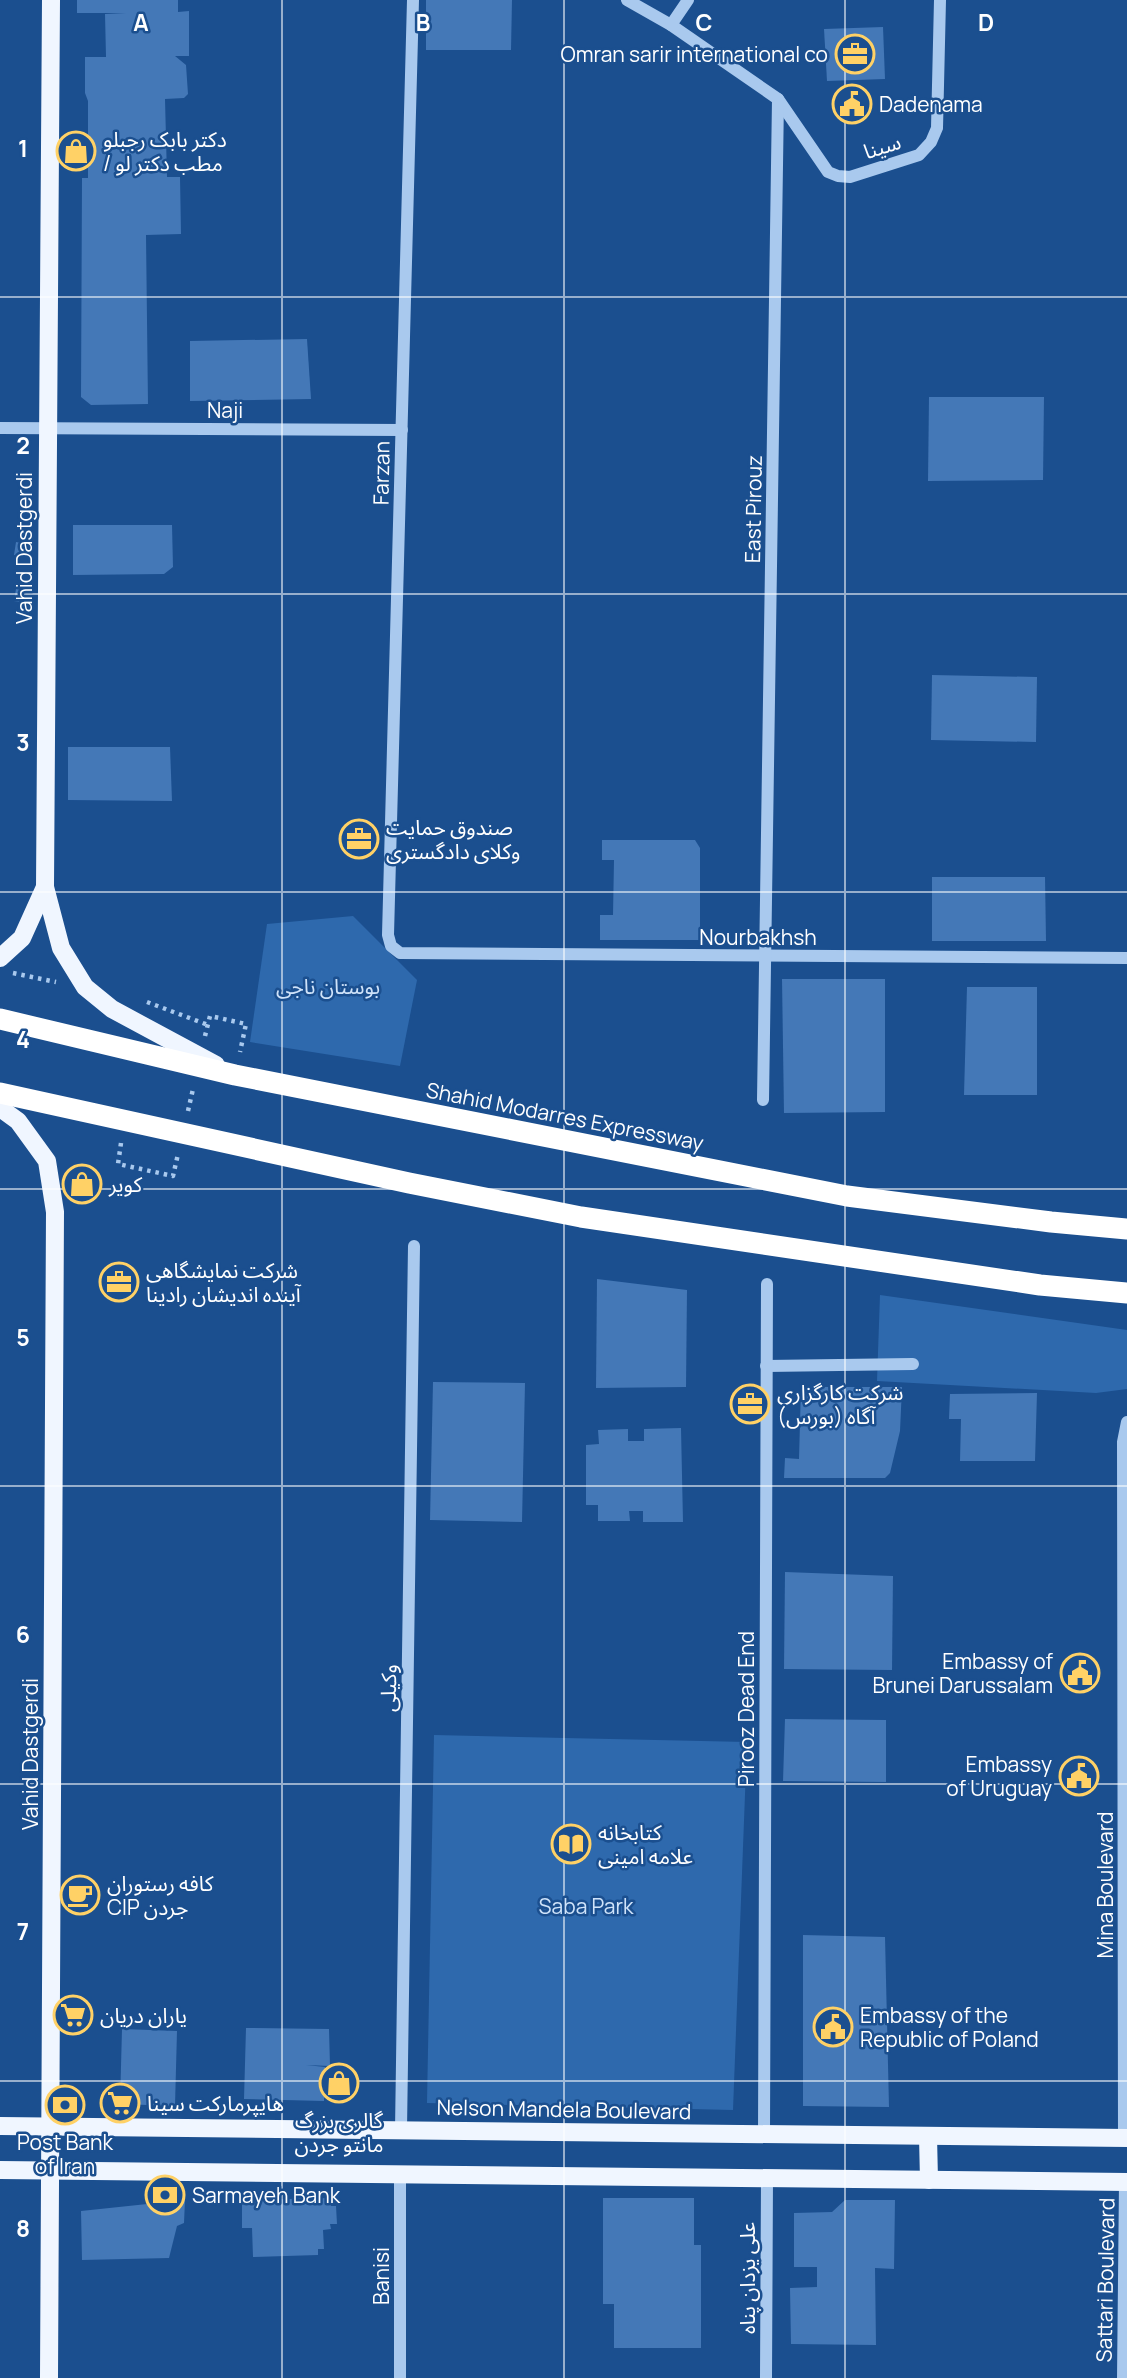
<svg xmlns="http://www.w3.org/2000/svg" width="1127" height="2378" viewBox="0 0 1127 2378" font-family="Manrope,'Noto Sans Arabic',sans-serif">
<rect width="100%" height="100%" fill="#1b4f8f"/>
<g fill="#2e69ad">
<polygon points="353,916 417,980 400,1066 250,1042 267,924"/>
<polygon points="880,1295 1127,1330 1127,1389 1096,1393 877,1381"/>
<polygon points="434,1735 747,1742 733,2110 427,2103"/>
</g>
<g fill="#4478b7">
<polygon points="77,0 178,0 178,12 189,11 189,56 175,56 186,65 188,94 184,98 165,99 167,177 180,177 181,234 146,235 148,404 91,405 81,397 82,178 88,178 88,101 85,93 85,57 106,57 105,14 126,13 77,13"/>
<polygon points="426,0 512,0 511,50 426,50"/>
<polygon points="883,27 885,79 827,81 824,29"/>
<polygon points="307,339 311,399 190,401 190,341"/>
<polygon points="929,397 1044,397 1043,480 928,481"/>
<polygon points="73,525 172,525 173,567 164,574 73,575"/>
<polygon points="16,542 26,544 24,557 14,555"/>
<polygon points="16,589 25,591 23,603 14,601"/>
<polygon points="932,675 1037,677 1036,742 931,740"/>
<polygon points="68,747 170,747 172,801 68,800"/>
<polygon points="602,840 695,840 700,848 700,940 600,940 600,915 613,915 614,860 602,860"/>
<polygon points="932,877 1045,877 1046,941 932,941"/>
<polygon points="782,979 885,979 885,1112 784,1113"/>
<polygon points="967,987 1037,987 1037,1095 964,1095"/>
<polygon points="597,1279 687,1290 686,1387 596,1388"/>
<polygon points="433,1382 525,1383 522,1522 430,1520"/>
<polygon points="801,1387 902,1387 900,1431 890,1473 885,1478 784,1478 785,1458 799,1459"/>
<polygon points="1037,1393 1035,1461 960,1461 961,1419 949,1419 950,1394"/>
<polygon points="681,1428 683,1522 643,1522 643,1511 629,1511 630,1521 598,1521 598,1505 586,1505 586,1445 599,1444 598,1430 628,1429 628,1441 644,1441 644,1429"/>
<polygon points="785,1572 893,1576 892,1670 784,1669"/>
<polygon points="785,1719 886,1720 886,1782 783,1781"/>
<polygon points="803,1935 885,1937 889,2107 803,2106"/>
<polygon points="246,2028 329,2029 330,2066 306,2065 325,2067 324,2101 244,2099"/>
<polygon points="122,2029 177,2031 175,2106 120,2104"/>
<polygon points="331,2198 331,2206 336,2206 337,2224 330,2224 331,2229 323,2230 324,2249 318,2249 318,2255 253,2257 252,2228 242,2228 242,2200"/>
<polygon points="603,2198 694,2198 694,2245 701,2245 701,2348 614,2348 614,2304 603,2304"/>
<polygon points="185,2200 184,2223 177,2226 169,2258 82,2260 81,2211"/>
<polygon points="845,2200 895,2200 894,2269 875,2268 876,2345 791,2344 790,2288 817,2287 817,2267 794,2267 794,2213 832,2212"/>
</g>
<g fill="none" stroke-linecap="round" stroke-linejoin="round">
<g stroke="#a9c9ee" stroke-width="4.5" stroke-dasharray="3.5 5" stroke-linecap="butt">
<polyline points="13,973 56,982"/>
<polyline points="147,1002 208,1025"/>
<polyline points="205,1036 210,1016 246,1024 240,1052"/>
<polyline points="188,1111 193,1089"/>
<polyline points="121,1143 118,1164 173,1176 178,1154"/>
</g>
<g stroke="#a9c9ee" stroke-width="12">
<polyline points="413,0 388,935 391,946 400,953 1127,958"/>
<polyline points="627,0 671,25 778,99 828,172 838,176 850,177 919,155 931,142 937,128 940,0"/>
<polyline points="671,25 688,0"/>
<polyline points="0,428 402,430"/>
<polyline points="763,1100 778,99"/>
<polyline points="766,1366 913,1364"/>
<polyline points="401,2130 414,1246"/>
<polyline points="764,2134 767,1284"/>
<polyline points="1124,2138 1123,1442 1127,1422"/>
<polyline points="400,2378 400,2174"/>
<polyline points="766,2378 767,2178"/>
<polyline points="1123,2378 1125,2182"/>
</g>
<g stroke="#f0f6ff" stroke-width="18">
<polyline points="51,0 45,887 61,948 85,987 112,1009 216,1065"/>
<polyline points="0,958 22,938 45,887"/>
<polyline points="0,1108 18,1121 47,1161 55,1212 49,2378"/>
<polyline points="0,2126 1127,2138"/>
<polyline points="928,2136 929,2180"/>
<polyline points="0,2170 1127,2182"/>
</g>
<g stroke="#fff" stroke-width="21">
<polyline points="0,1019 235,1075 847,1196 1051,1222 1127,1229"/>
<polyline points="0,1093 409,1183 581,1217 1040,1285 1127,1293"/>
</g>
</g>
<path fill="none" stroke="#fff" stroke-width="2" stroke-opacity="0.55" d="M 282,0 L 282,2378M 564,0 L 564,2378M 845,0 L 845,2378M 0,297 L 1127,297M 0,594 L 1127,594M 0,892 L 1127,892M 0,1189 L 1127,1189M 0,1486 L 1127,1486M 0,1784 L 1127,1784M 0,2081 L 1127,2081"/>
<defs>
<symbol id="office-ring" viewBox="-11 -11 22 22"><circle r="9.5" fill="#1b4f8f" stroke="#ffd166" stroke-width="1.5"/><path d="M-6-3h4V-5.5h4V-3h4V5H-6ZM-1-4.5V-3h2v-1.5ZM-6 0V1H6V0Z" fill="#ffd166"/></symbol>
<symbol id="civic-ring" viewBox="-11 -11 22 22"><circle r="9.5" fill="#1b4f8f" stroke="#ffd166" stroke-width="1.5"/><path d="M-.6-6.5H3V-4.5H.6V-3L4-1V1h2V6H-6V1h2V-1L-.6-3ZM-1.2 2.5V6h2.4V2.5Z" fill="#ffd166"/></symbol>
<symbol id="shop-ring" viewBox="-11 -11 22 22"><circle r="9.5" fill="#1b4f8f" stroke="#ffd166" stroke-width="1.5"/><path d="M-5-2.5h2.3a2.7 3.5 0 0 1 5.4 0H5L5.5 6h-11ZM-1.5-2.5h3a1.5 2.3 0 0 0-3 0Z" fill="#ffd166"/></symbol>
<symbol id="library-ring" viewBox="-11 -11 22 22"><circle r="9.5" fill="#1b4f8f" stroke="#ffd166" stroke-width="1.5"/><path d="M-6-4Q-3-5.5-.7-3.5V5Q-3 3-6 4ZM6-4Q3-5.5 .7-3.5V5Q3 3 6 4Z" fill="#ffd166"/></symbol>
<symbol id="cafe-ring" viewBox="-11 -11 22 22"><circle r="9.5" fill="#1b4f8f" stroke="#ffd166" stroke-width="1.5"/><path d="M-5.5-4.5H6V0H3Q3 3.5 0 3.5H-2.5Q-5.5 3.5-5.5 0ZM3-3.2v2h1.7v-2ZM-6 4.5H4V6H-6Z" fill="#ffd166"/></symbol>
<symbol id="supermarket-ring" viewBox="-11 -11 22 22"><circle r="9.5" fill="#1b4f8f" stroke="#ffd166" stroke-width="1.5"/><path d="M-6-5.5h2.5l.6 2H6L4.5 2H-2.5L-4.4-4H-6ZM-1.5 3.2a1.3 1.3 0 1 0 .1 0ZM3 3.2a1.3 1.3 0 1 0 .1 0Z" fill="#ffd166"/></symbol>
<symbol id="bank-ring" viewBox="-11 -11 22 22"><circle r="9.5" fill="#1b4f8f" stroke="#ffd166" stroke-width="1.5"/><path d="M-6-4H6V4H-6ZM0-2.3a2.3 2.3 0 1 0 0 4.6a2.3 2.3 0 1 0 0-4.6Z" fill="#ffd166"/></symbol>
</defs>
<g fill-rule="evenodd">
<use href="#office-ring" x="833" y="32" width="44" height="44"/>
<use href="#civic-ring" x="830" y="82" width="44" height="44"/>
<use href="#shop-ring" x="54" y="129" width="44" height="44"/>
<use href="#office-ring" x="337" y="817" width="44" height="44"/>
<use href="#shop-ring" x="60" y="1162" width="44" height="44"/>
<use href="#office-ring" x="97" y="1260" width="44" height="44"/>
<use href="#office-ring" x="728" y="1382" width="44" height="44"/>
<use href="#civic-ring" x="1058" y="1651" width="44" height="44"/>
<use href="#civic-ring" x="1057" y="1754" width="44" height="44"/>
<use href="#library-ring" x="549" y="1822" width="44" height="44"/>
<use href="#cafe-ring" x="58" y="1873" width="44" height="44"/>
<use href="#supermarket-ring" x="51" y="1993" width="44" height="44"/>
<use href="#civic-ring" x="811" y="2005" width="44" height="44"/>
<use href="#shop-ring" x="317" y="2061" width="44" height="44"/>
<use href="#supermarket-ring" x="98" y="2081" width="44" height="44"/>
<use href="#bank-ring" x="43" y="2083" width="44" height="44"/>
<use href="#bank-ring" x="143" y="2173" width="44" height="44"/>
</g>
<g text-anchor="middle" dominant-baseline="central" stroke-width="5" stroke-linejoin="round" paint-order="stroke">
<g font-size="21" fill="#fff" stroke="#1b4f8f" text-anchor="start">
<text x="828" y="54" text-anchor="end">Omran sarir international co</text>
<text x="879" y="104">Dadenama</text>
<text x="103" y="139">دکتر بابک رجبلو<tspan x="103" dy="24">/ مطب دکتر لو</tspan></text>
<text x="386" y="827">صندوق حمایت<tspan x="386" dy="24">وکلای دادگستری</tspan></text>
<text x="109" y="1184">کویر</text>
<text x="146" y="1270">شرکت نمایشگاهی<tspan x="146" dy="24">آینده اندیشان رادینا</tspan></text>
<text x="777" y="1392">شرکت کارگزاری<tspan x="777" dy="24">آگاه (بورس)</tspan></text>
<text x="1053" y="1661" text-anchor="end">Embassy of<tspan x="1053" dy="24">Brunei Darussalam</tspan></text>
<text x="1052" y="1764" text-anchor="end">Embassy<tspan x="1052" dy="24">of Uruguay</tspan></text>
<text x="598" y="1832">کتابخانه<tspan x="598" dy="24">علامه امینی</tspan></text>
<text x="107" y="1883">كافه رستوران<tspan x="107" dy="24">CIP جردن</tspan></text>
<text x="100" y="2015">یاران دریان</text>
<text x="860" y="2015">Embassy of the<tspan x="860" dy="24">Republic of Poland</tspan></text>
<text x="147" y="2103">هایپرمارکت سینا</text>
<text x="339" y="2120" text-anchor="middle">گالری بزرگ<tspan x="339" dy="24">مانتو جردن</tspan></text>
<text x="65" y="2142" text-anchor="middle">Post Bank<tspan x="65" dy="24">of Iran</tspan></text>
<text x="192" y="2195">Sarmayeh Bank</text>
</g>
<g font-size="21" fill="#fff" stroke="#1b4f8f">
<text transform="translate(882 146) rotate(-18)">سینا</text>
<text x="225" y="410">Naji</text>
<text transform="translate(381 473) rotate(-89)">Farzan</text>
<text transform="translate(753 509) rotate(-89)">East Pirouz</text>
<text transform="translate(24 548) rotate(-90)">Vahid Dastgerdi</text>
<text x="758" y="937">Nourbakhsh</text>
<text transform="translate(565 1116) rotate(11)">Shahid Modarres Expressway</text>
<text transform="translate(388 1688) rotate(-89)">وكيلی</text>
<text transform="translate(746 1709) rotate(-90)">Pirooz Dead End</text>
<text transform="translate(30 1754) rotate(-90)">Vahid Dastgerdi</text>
<text transform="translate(1105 1885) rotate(-90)">Mina Boulevard</text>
<text transform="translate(564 2109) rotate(1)">Nelson Mandela Boulevard</text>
<text transform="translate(381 2276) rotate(-90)">Banisi</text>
<text transform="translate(747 2278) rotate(-90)">علی یزدان پناه</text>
<text transform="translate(1105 2280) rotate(-89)">Sattari Boulevard</text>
</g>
<g font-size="21" fill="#cfe3fa" stroke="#1b4f8f">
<text x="328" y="986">بوستان ناجی</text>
<text x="586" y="1906">Saba Park</text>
</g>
</g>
<g font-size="23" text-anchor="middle" font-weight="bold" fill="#fff" stroke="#1b4f8f" stroke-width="5" stroke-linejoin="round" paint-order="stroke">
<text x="141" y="31">A</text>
<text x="423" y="31">B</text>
<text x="704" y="31">C</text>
<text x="986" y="31">D</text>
<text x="23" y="157">1</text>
<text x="23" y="454">2</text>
<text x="23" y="751">3</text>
<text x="23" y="1048">4</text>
<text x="23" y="1346">5</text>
<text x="23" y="1643">6</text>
<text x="23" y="1940">7</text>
<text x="23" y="2237">8</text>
</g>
</svg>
